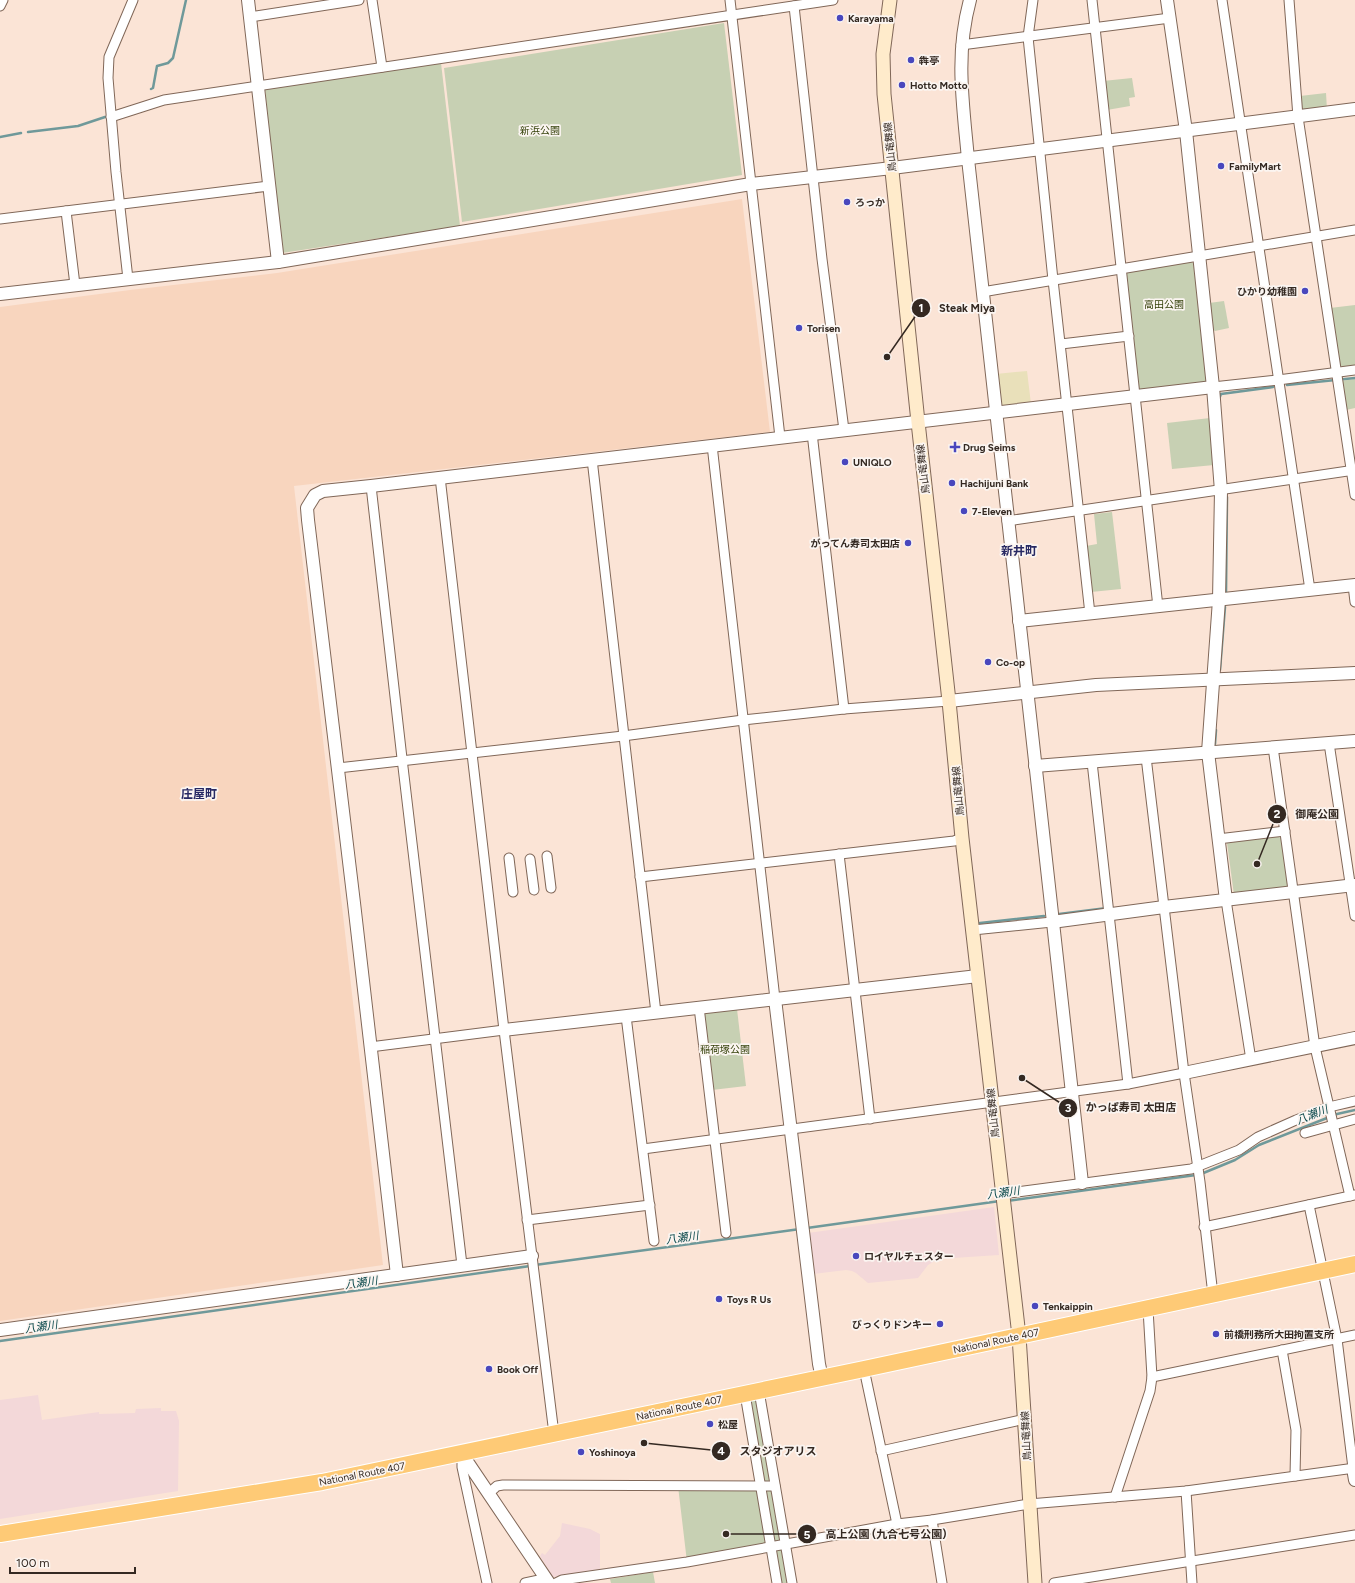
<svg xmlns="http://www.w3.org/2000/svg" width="1355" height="1583" viewBox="0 0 1355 1583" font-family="Figtree,'Noto Sans JP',sans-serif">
<rect width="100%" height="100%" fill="#fbe4d6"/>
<g fill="#f3d8d9">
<polygon points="994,1207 999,1255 938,1259 928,1265 918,1278 868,1283 856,1273 852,1271 846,1270 813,1274 808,1233"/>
<polygon points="38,1395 42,1420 99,1412 99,1414 135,1413 136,1409 161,1408 161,1411 176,1411 179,1421 178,1491 0,1519 0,1400"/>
<polygon points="562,1523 590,1529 600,1534 600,1570 553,1577 540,1556 542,1553 545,1555 560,1536"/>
</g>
<polygon fill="#f8d5be" points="742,199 770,432 294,486 383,1265 0,1321 0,307 130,290 277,273"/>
<g fill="#c7d0b3">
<polygon points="724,23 742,175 462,222 444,68"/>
<polygon points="441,63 460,226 282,253 265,89"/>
<polygon points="1132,78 1135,97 1129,98 1130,106 1107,110 1103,81"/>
<polygon points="1326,93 1327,110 1304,113 1300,109 1300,96"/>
<polygon points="1191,262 1195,264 1207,378 1204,384 1142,391 1138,388 1125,275 1127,272"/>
<polygon points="1224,301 1229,328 1215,331 1211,328 1209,303"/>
<polygon points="1355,305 1355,366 1344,367 1338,365 1330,308"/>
<polygon points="1355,379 1355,408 1346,410 1341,381"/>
<polygon points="1210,418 1214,465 1172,469 1167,423"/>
<polygon points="1112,512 1121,589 1091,592 1086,546 1097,544 1094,514"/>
<polygon points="1277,836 1281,838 1288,885 1286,888 1234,895 1227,843"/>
<polygon points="737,1009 746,1086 712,1090 703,1013"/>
<polygon points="759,1391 791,1583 776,1583 770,1546 687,1562 678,1486 760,1486 745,1394"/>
<polygon points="653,1572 655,1583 611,1583 610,1579"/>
</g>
<polygon fill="#e9e0ba" points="1027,371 1031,404 1004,407 1000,405 996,374"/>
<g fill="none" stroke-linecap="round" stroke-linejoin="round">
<g stroke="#6f999a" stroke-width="2.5">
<polyline points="151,89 153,88 157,66 168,63 173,58 186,0"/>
<polyline points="28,132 78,126 105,117"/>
<polyline points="0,137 21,133"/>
<polyline points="1287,385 1355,378"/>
<polyline points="1219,399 1221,394 1273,387"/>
<polyline points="1226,594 1227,497"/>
<polyline points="1220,670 1225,607"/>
<polyline points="1215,744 1216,730"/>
<polyline points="1059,914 1107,908"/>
<polyline points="980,923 1044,916"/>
<polyline points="1201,1174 1235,1160 1259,1145 1337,1114 1355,1110"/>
<polyline points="1007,1201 1196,1175"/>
<polyline points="807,1228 1000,1201"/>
<polyline points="535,1265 800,1229"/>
<polyline points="0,1341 530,1266"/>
</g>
<defs>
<g id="minor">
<polyline points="372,0 382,67"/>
<polyline points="730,0 780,437"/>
<polyline points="1033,0 1028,37 1053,280 1090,614"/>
<polyline points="1092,0 1158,607"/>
<polyline points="1222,0 1310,590"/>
<polyline points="1289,0 1298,117 1355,495"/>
<polyline points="0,6 3,0"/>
<polyline points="794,6 822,259 844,430"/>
<polyline points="250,17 359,0"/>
<polyline points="961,45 1170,18"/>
<polyline points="111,117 164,100 833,0"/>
<polyline points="66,211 75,285"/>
<polyline points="0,219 269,186"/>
<polyline points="128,279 116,172 108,78 109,57 133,0"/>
<polyline points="982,292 1355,230"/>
<polyline points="1061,344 1129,336"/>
<polyline points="1213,387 1278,380 1355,370"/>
<polyline points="812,433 844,709"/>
<polyline points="712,445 775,999"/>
<polyline points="592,459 656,1013"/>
<polyline points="440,477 504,1030 554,1434"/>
<polyline points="371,486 403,767 462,1265"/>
<polyline points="1007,521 1355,470"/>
<polyline points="1353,585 1355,602"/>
<polyline points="1329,743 1355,916"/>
<polyline points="1273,747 1315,1047 1350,1196"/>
<polyline points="1146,757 1184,1073 1200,1182 1213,1295"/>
<polyline points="1092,762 1128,1084"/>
<polyline points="338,768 623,736 743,720 844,709 949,701"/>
<polyline points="1218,839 1285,831"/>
<polyline points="839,854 870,1119"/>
<polyline points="547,856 551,888"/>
<polyline points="509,858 513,892"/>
<polyline points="530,859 534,890"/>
<polyline points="640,877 954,841 962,838"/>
<polyline points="1226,900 1251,1060"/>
<polyline points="973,930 1052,922"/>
<polyline points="699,1007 726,1233"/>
<polyline points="626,1016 654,1241"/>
<polyline points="370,1047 504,1030"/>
<polyline points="1305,1133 1355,1119"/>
<polyline points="643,1149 1128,1084 1184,1073"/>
<polyline points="1002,1194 1191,1169 1239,1150 1258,1137 1296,1120 1329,1107 1355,1101"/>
<polyline points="1309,1205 1337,1339 1353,1468"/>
<polyline points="527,1220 650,1205"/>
<polyline points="1204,1227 1355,1195"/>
<polyline points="1282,1350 1296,1430 1295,1476"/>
<polyline points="864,1369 897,1524"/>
<polyline points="1152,1377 1355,1335"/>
<polyline points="759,1391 792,1583"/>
<polyline points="745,1394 777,1583"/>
<polyline points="881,1451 1025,1419"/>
<polyline points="462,1454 462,1467 487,1583"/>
<polyline points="1186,1491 1192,1583"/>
<polyline points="489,1493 497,1486 503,1485 775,1486"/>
<polyline points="1115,1497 1150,1391 1152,1377 1148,1309"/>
<polyline points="932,1520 942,1583"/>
<polyline points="525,1583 539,1580 545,1577"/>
<polyline points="556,1583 562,1580 687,1562 897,1524 932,1520 1029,1504 1186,1491 1355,1468"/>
<polyline points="1054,1583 1355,1535"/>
</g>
<g id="tertiary">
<polyline points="248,0 278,262"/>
<path d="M 970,0 C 955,55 963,103 968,159 L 1082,1183"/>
<polyline points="1167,0 1186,131 1213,387 1221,491 1219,600 1208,752 1226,900"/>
<polyline points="0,294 278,262 751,184 892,168 1355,109"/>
<polyline points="1019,621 1355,585"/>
<polyline points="949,701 1096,685 1355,673"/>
<polyline points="1035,766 1355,741"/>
<polyline points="1052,922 1164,907 1355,885"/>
<polyline points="775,999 819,1364 822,1378"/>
<polyline points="504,1030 978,976"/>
<polyline points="1184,1073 1355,1038"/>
<polyline points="397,1275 354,903 308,520 307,508 315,495 323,491 371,486 1213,387"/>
<polyline points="0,1330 532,1256"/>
<polyline points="462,1454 549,1583"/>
<polyline points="1353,1468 1355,1480"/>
</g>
<polyline id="secondary" points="890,0 883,54 884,94 918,422 949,701 962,838 1019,1336 1035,1583"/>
<polyline id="trunk" points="0,1534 322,1482 864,1369 1355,1264"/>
</defs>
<use href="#minor" stroke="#806758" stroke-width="11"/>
<use href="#tertiary" stroke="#806758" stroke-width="14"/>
<use href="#secondary" stroke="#806758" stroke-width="15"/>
<use href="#trunk" stroke="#fff" stroke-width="18"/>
<use href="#minor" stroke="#fff" stroke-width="9"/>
<use href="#tertiary" stroke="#fff" stroke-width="12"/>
<use href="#secondary" stroke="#ffebcb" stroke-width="13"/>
<use href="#trunk" stroke="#feca76" stroke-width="16"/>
</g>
<g fill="#4947bd" stroke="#fbf5f1" stroke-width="1.5">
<circle cx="840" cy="18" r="4"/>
<circle cx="911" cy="60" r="4"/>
<circle cx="902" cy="85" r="4"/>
<circle cx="1221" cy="166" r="4"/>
<circle cx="847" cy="202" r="4"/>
<circle cx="1305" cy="291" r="4"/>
<circle cx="799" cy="328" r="4"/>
<path d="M953 441h4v4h4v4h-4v4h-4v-4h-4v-4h4z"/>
<circle cx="845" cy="462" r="4"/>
<circle cx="952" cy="483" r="4"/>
<circle cx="964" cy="511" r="4"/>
<circle cx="908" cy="543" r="4"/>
<circle cx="988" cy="662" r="4"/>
<circle cx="856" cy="1256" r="4"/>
<circle cx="719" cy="1299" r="4"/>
<circle cx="1035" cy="1306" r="4"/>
<circle cx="940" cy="1324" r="4"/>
<circle cx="1216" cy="1334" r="4"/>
<circle cx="489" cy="1369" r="4"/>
<circle cx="710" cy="1424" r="4"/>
<circle cx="581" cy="1452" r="4"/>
</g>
<g text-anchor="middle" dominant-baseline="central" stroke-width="3.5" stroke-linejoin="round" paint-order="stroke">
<g font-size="10" font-weight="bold" fill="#342922" stroke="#fbf5f1" text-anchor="start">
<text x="848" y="18">Karayama</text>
<text x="919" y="60">犇亭</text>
<text x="910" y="85">Hotto Motto</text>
<text x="1229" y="166">FamilyMart</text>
<text x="855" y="202">ろっか</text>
<text x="1297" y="291" text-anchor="end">ひかり幼稚園</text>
<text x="807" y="328">Torisen</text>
<text x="963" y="447">Drug Seims</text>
<text x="853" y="462">UNIQLO</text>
<text x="960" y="483">Hachijuni Bank</text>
<text x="972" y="511">7-Eleven</text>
<text x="900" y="543" text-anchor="end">がってん寿司太田店</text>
<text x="996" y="662">Co-op</text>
<text x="864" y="1256">ロイヤルチェスター</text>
<text x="727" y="1299">Toys R Us</text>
<text x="1043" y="1306">Tenkaippin</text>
<text x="932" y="1324" text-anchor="end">びっくりドンキー</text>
<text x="1224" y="1334">前橋刑務所大田拘置支所</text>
<text x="497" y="1369">Book Off</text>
<text x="718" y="1424">松屋</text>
<text x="589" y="1452">Yoshinoya</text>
</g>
<g font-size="10" fill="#344009" stroke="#fbf5f1">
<text x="540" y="130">新浜公園</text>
<text x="1164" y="304">高田公園</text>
<text x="725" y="1049">稲荷塚公園</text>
</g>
<g font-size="10" fill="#342922" stroke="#fbf5f1">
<text transform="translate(890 147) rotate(-96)">鳥山竜舞線</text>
<text transform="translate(923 469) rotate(-97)">鳥山竜舞線</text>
<text transform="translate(958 791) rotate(-95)">鳥山竜舞線</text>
<text transform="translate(993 1113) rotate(-96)">鳥山竜舞線</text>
<text transform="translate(996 1341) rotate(-12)">National Route 407</text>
<text transform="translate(679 1408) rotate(-12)">National Route 407</text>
<text transform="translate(1026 1436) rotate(-93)">鳥山竜舞線</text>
<text transform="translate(362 1474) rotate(-11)">National Route 407</text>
</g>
<g font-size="11" font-style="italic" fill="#064548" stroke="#fbf5f1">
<text transform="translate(1312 1115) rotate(-22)">八瀬川</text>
<text transform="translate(1003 1193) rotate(-8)">八瀬川</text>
<text transform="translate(682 1238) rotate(-8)">八瀬川</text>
<text transform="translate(361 1283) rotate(-8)">八瀬川</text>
<text transform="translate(41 1327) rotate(-8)">八瀬川</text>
</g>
<g font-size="12" font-weight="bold" fill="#282963" stroke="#fbf5f1">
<text x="1019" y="551">新井町</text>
<text x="199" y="794">庄屋町</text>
</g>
</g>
<path fill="none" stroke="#342922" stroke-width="1.5" d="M887 357L921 308M1257 864L1277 814M1022 1078L1068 1108M644 1443L721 1451M726 1534L807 1534"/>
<g fill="#342922" stroke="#fbf5f1" stroke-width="1.5">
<circle cx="887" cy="357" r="4"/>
<circle cx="1257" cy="864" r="4"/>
<circle cx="1022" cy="1078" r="4"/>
<circle cx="644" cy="1443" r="4"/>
<circle cx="726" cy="1534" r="4"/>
<circle cx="921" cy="308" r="10"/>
<circle cx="1277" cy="814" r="10"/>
<circle cx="1068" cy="1108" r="10"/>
<circle cx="721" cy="1451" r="10"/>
<circle cx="807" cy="1534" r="10"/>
</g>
<g font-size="12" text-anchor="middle" font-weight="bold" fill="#fff">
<text x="921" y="312">1</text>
<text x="1277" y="818">2</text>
<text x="1068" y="1112">3</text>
<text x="721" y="1455">4</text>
<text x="807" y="1539">5</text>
</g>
<g font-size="11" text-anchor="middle" font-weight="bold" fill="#342922" stroke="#fbf5f1" stroke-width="3.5" stroke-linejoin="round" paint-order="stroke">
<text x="967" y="312">Steak Miya</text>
<text x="1317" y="818">御庵公園</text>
<text x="1131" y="1111">かっぱ寿司 太田店</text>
<text x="778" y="1455">スタジオアリス</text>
<text x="886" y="1538">高上公園 (九合七号公園)</text>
</g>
<path d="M10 1567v6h125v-6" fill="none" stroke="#342922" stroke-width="2"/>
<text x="16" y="1567" font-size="12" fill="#342922" stroke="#fbf5f1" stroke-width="3" paint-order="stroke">100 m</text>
</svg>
